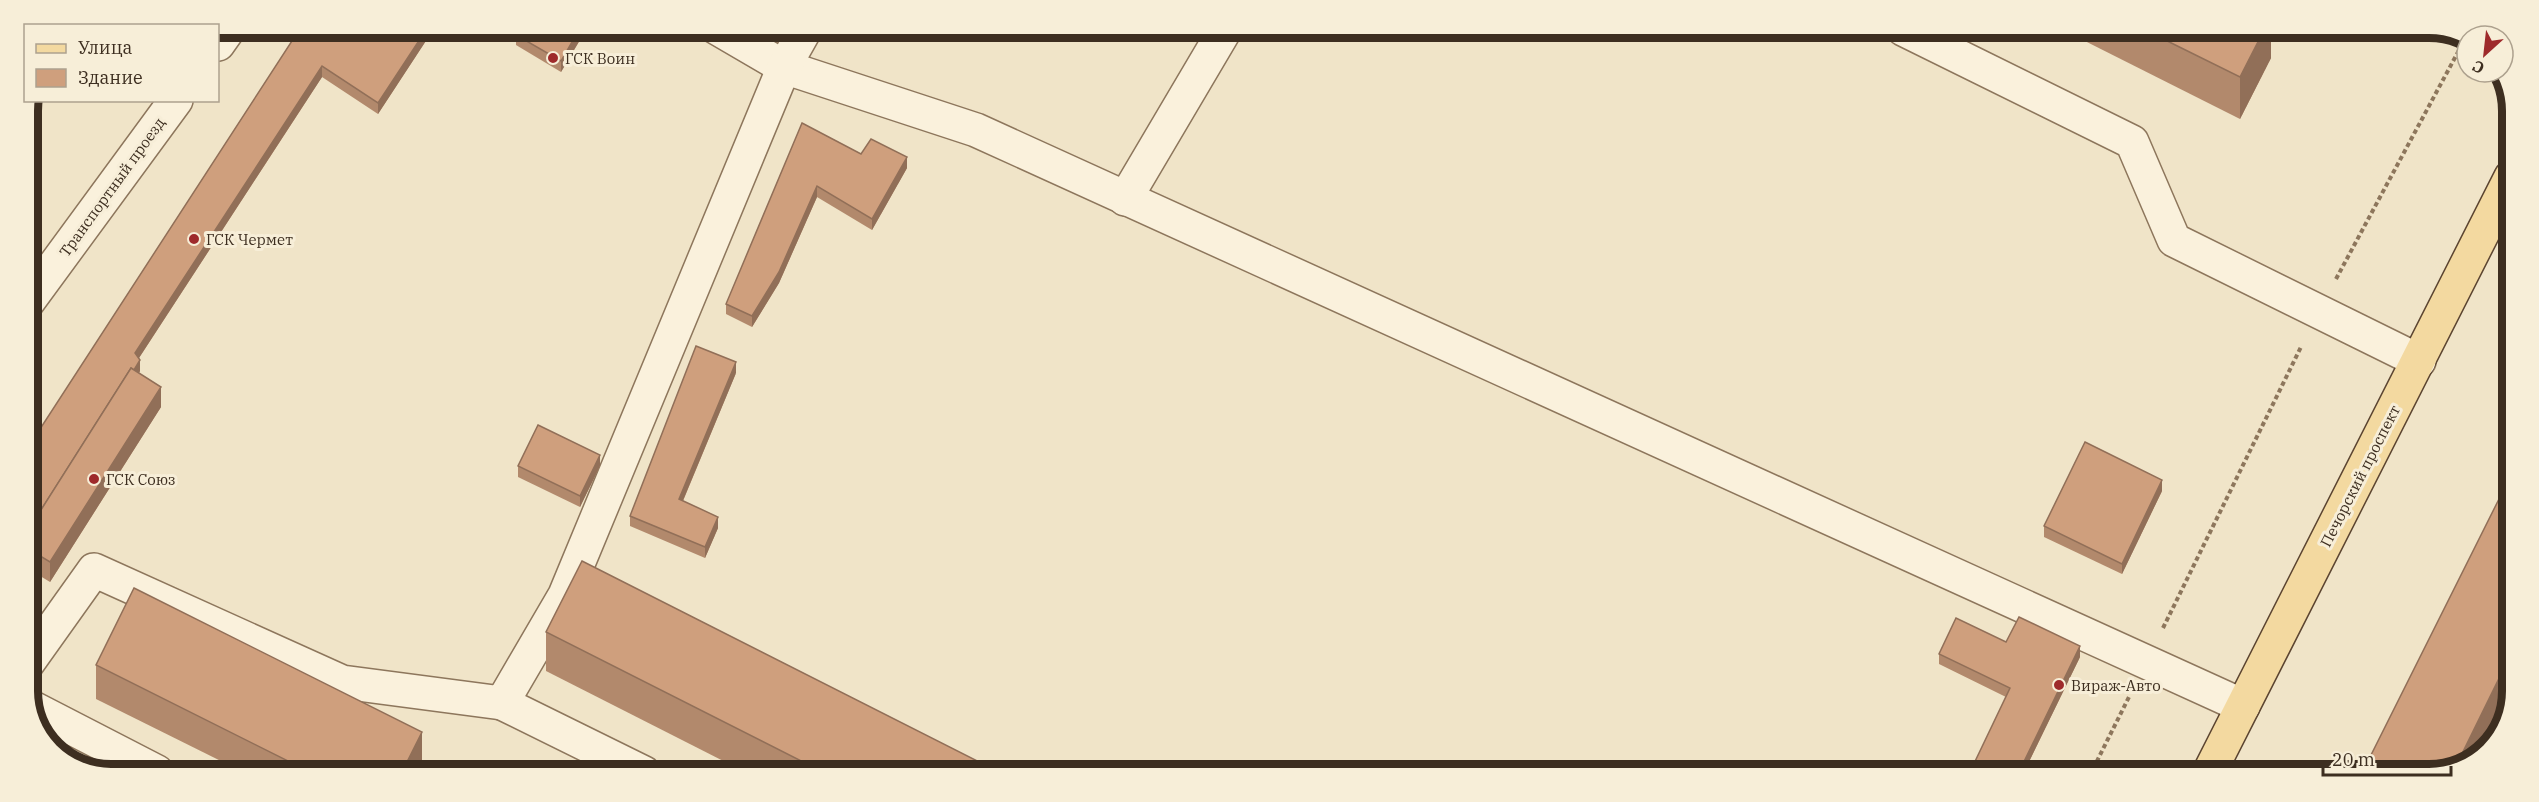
<svg xmlns="http://www.w3.org/2000/svg" width="2539" height="802" viewBox="0 0 2539 802" font-family="'IBM Plex Serif',serif">
<rect width="100%" height="100%" fill="#f0e4c8"/>
<g fill="none" stroke-linecap="round" stroke-linejoin="round">
<defs>
<g id="minor">
<polyline points="717,28 784,67 976,130 2243,706"/>
<polyline points="1903,29 2132,142 2174,240 2419,361"/>
<polyline points="218,44 230,27"/>
<polyline points="1125,199 1226,28"/>
<polyline points="27,303 176,100"/>
<polyline points="27,664 94,570 342,682 502,703 565,595 784,67 806,28"/>
<polyline points="502,703 644,773"/>
<polyline points="31,707 157,772"/>
</g>
<polyline id="major" points="2208,775 2511,177"/>
</defs>
<use href="#minor" stroke="#8d765c" stroke-width="36"/>
<use href="#major" stroke="#5b4430" stroke-width="36"/>
<g stroke="#8d765c" stroke-width="4" stroke-dasharray="4.5 3" stroke-linecap="butt">
<polyline points="2336,279 2465,39"/>
<polyline points="2163,628 2301,347"/>
<polyline points="2090,775 2129,697"/>
</g>
<use href="#minor" stroke="#faf1dc" stroke-width="33"/>
<use href="#major" stroke="#f3d9a0" stroke-width="33"/>
</g>
<g fill="#b2896c">
<polygon points="301,27 435,27 378,114 322,77 139,358 140,371 139,373 161,407 50,582 27,568 27,449"/>
<polygon points="520,28 587,28 561,72 516,45 516,35"/>
<polygon points="2061,29 2271,30 2271,58 2240,119"/>
<polygon points="802,123 861,154 907,168 872,230 817,197 779,283 752,327 726,314 726,304"/>
<polygon points="736,373 683,501 718,528 705,558 630,526 630,516"/>
<polygon points="518,466 600,466 580,507 518,477"/>
<polygon points="2162,491 2122,574 2044,537 2044,526"/>
<polygon points="546,632 1001,773 747,773 546,671"/>
<polygon points="2006,642 2080,657 2023,774 1969,774 2006,697 1939,664 1939,654"/>
<polygon points="96,665 422,765 419,772 243,772 96,699"/>
</g>
<g fill="#916f58">
<polygon points="428,27 435,27 378,114 378,103"/>
<polygon points="580,28 587,28 561,72 561,61"/>
<polygon points="2264,30 2271,30 2271,58 2240,119 2240,77"/>
<polygon points="322,66 322,77 135,364 135,353"/>
<polygon points="907,157 907,168 872,230 872,219"/>
<polygon points="817,186 817,197 779,283 752,327 752,316"/>
<polygon points="140,360 140,371 27,548"/>
<polygon points="736,362 736,373 679,510 679,499"/>
<polygon points="161,387 161,407 50,582 50,562"/>
<polygon points="600,455 600,466 580,507 580,496"/>
<polygon points="2162,480 2162,491 2122,574 2122,564"/>
<polygon points="718,517 718,528 705,558 705,547"/>
<polygon points="2080,646 2080,657 2023,774 2018,774"/>
<polygon points="2509,658 2509,698 2479,758 2456,766"/>
<polygon points="422,732 422,765 419,772 402,772"/>
<polygon points="58,740 58,750 57,752 53,750"/>
</g>
<g fill="#cf9f7d" stroke="#916f58" stroke-width="1.5">
<polygon points="301,27 428,27 378,103 322,66 135,353 140,360 134,370 131,368 27,532 27,449"/>
<polygon points="520,28 580,28 561,61 516,35"/>
<polygon points="2145,30 2264,30 2240,77"/>
<polygon points="802,123 861,154 871,139 907,157 872,219 817,186 779,272 752,316 726,304"/>
<polygon points="696,346 736,362 679,499 718,517 705,547 630,516"/>
<polygon points="131,368 161,387 50,562 27,548 27,532"/>
<polygon points="538,425 600,455 580,496 518,466"/>
<polygon points="2085,442 2162,480 2122,564 2044,526"/>
<polygon points="2510,477 2509,658 2456,766 2429,775 2361,775"/>
<polygon points="582,561 1001,773 825,773 546,632"/>
<polygon points="134,588 422,732 402,772 310,772 96,665"/>
<polygon points="2019,617 2080,646 2018,774 1969,774 2010,688 1939,654 1956,618 2006,642"/>
<polygon points="41,731 58,740 53,750 47,746"/>
</g>
<g fill="#9e2a2b" stroke="#f7eed8" stroke-width="2">
<circle cx="553" cy="58" r="6"/>
<circle cx="194" cy="239" r="6"/>
<circle cx="94" cy="479" r="6"/>
<circle cx="2059" cy="685" r="6"/>
</g>
<g text-anchor="middle" dominant-baseline="central" stroke-width="6" stroke-linejoin="round" paint-order="stroke">
<g font-size="15" fill="#3d2e20" stroke="#f7eed8" text-anchor="start">
<text x="565" y="58">ГСК Воин</text>
<text x="206" y="239">ГСК Чермет</text>
<text x="106" y="479">ГСК Союз</text>
<text x="2071" y="685">Вираж-Авто</text>
</g>
<g font-size="15" fill="#3d2e20" stroke="#f7eed8">
<text transform="translate(112 187) rotate(-54)">Транспортный проезд</text>
<text transform="translate(2360 476) rotate(-63)">Печорский проспект</text>
</g>
</g>
<path d="M0 0H2539V802H0ZM111 38H2429A73 73 0 0 1 2502 111V691A73 73 0 0 1 2429 764H111A73 73 0 0 1 38 691V111A73 73 0 0 1 111 38Z" fill="#f7eed8" fill-rule="evenodd"/>
<path fill="none" stroke="#3d2e20" stroke-width="8" d="M111 38H2429A73 73 0 0 1 2502 111V691A73 73 0 0 1 2429 764H111A73 73 0 0 1 38 691V111A73 73 0 0 1 111 38Z"/>
<rect x="24" y="24" width="195" height="78" fill="#f7eed8" stroke="#ada18e" stroke-width="1.5"/>
<rect x="36" y="44" width="30" height="9" fill="#f3d9a0" stroke="#ada18e" stroke-width="1.5"/>
<text x="78" y="54" font-size="18" fill="#3d2e20">Улица</text>
<rect x="36" y="69" width="30" height="18" fill="#cf9f7d" stroke="#ada18e" stroke-width="1.5"/>
<text x="78" y="84" font-size="18" fill="#3d2e20">Здание</text>
<g transform="translate(2485 54) rotate(207)"><circle r="28" fill="#f7eed8" stroke="#ada18e" stroke-width="1.5"/>
<path d="M0-4.5L10 22L0 15L-10 22Z" fill="#9e2a2b"/>
<text y="-9" font-size="16" font-weight="bold" text-anchor="middle" fill="#3d2e20">С</text>
</g>
<path d="M2323 766v9h128v-9" fill="none" stroke="#3d2e20" stroke-width="3"/>
<text x="2332" y="766" font-size="18" fill="#3d2e20" stroke="#f7eed8" stroke-width="4.5" paint-order="stroke">20 m</text>
</svg>
